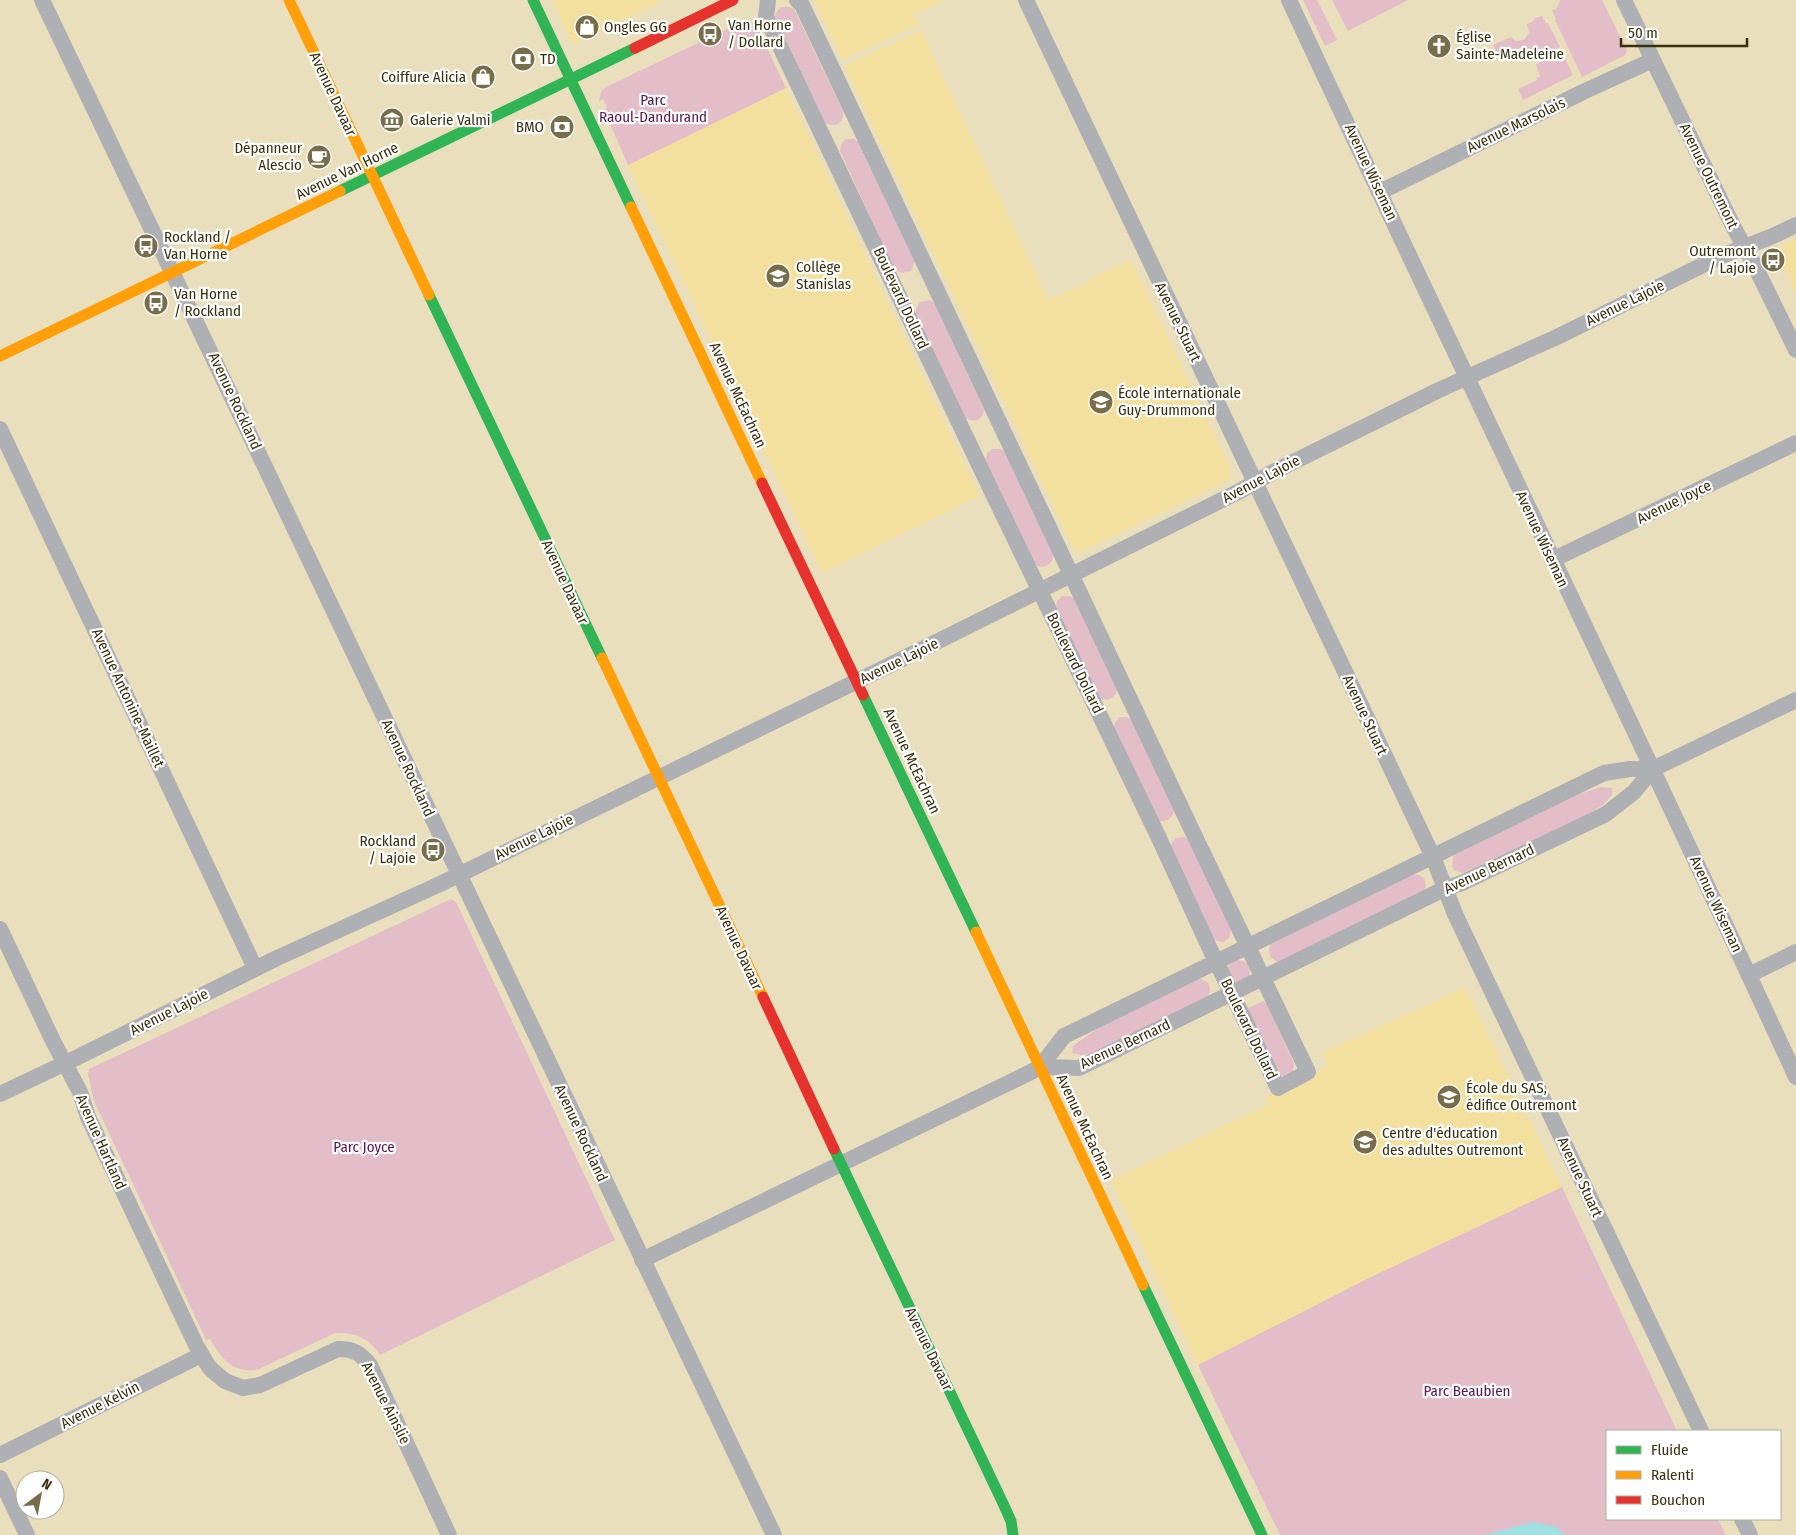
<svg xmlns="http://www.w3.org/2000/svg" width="1796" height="1535" viewBox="0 0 1796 1535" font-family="'Fira Sans Condensed',sans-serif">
<rect width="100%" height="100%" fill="#eadfbc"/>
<g fill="#f4e09e">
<polygon points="552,0 664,0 572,44"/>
<polygon points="814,0 945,0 913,15 918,25 843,60"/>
<polygon points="921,30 1048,300 1089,282 1089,279 1131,260 1230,468 1230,477 1227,481 1078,553 1075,551 844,66"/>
<polygon points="786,88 980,496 822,573 628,165"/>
<polygon points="1796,239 1796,293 1775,249"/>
<polygon points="1465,987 1562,1187 1371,1277 1198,1365 1111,1180 1268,1105 1265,1098 1328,1066 1322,1053"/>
</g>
<g fill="#e3bec9">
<polygon points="1303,0 1317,0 1337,40 1325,46"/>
<polygon points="1332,0 1408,0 1348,31"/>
<polygon points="1560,0 1602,0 1626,48 1627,51 1625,55 1582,77 1555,20 1556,19 1552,10 1557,8"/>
<path d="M 781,7 L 789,7 L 794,9 L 843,111 C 844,123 836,128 825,123 L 775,17 L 777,11 Z"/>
<polygon points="1542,16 1546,23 1548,23 1560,47 1533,59 1527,47 1524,49 1522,47 1499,58 1493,45 1511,37 1516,41 1524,40 1529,33 1527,24 1532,22 1535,18"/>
<polygon points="746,20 755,23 786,88 628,165 604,110 607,108 603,99 599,101 601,92 606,87"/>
<polygon points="1562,52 1573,75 1523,100 1518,89 1537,80 1536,78 1540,76 1536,64"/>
<polygon points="846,139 854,139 858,142 915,261 911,271 901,273 894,269 840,151 841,144"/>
<path d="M 930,300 L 934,303 L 984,409 C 983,421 973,424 964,417 L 916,313 L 916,309 L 920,302 Z"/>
<path d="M 992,449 L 1000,449 L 1005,451 L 1054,555 C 1052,565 1045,569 1035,565 L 986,461 L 987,453 Z"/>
<path d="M 1062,596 L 1070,596 L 1075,599 L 1117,689 C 1115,699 1108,702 1099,698 L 1056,606 L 1057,601 Z"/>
<path d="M 1119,717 L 1127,717 L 1132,720 L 1174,810 C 1173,819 1167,822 1158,821 L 1113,726 Z"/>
<polygon points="1601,787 1612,788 1612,795 1603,805 1583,817 1464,873 1455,871 1452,866 1453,857 1457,852 1573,796"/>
<polygon points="1184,837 1189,840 1231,930 1229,938 1223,942 1213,940 1170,848 1171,844 1176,838"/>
<path d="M 1414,874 C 1425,875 1428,883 1424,892 L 1279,963 L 1270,957 L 1269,949 L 1271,944 Z"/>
<path d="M 451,899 L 456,902 L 615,1240 L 380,1355 C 370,1338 354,1332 335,1333 L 259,1369 C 235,1375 221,1359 210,1339 L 206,1340 L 94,1101 L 88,1075 L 89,1069 Z"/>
<circle cx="1239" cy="971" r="11"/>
<path d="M 1201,979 L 1207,982 C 1212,987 1210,992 1207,998 L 1090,1054 L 1082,1055 L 1072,1053 L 1073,1046 L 1102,1025 L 1195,980 Z"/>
<polygon points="1263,1001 1267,1004 1294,1063 1293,1071 1284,1076 1281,1076 1247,1009"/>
<polygon points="1562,1187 1677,1431 1607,1431 1607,1519 1718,1519 1726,1535 1280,1535 1198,1365 1371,1277"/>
</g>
<polygon fill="#a0e0e2" points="1532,1522 1555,1526 1565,1535 1485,1535"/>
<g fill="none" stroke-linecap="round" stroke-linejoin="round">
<g stroke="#afb0b4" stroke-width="16">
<path d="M 42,0 C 287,511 529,1023 774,1535"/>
<polyline points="768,0 766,17 994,496 1158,836 1210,949 1278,1088 1308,1072 1188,822 857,121 802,5 797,0"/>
<polyline points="1026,0 1433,857 1455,914 1701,1431"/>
<path d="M 1289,0 C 1457,360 1630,716 1796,1077"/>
<polyline points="1624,0 1734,228 1755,266 1796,350"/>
<polyline points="1380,192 1585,91 1653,60"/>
<polyline points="0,429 255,968"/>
<polyline points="1552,560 1796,443"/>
<path d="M 0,929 L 53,1041 L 80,1092 L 88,1117 L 196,1345 L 209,1367 L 213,1371 L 225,1381 L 243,1388 L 260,1385 L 338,1349 C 354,1349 360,1353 370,1365 L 449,1535"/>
<polyline points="1749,975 1796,952"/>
<polyline points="1040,1067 1079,1068 1446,888 1462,883 1606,814 1634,792 1653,769"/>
<polyline points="0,1094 76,1058 275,959 440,884 880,670 1240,491 1273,472 1441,389 1557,337 1719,257 1773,236 1796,225"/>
<polyline points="642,1260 1031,1072 1040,1067 1064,1036 1604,773 1630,769 1653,769 1796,700"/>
<polyline points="0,1455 201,1355"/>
<polyline points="0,1478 27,1535"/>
<polyline points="1742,1519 1750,1535"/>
</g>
<g stroke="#30b455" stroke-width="11">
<polyline points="533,0 631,207"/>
<polyline points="340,191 635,48"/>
<polyline points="429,295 602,658"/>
<polyline points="863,695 976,932"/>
<polyline points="834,1149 1001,1499 1011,1521 1013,1535"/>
<polyline points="1143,1285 1262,1535"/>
</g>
<g stroke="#ff9f0a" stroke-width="11">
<polyline points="289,0 429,295"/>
<polyline points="631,207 762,483"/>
<polyline points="0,356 340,191"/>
<polyline points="602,658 763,997"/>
<polyline points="976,932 1143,1285"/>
</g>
<g stroke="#e5322d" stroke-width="11">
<polyline points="635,48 733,0"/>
<polyline points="762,483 863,695"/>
<polyline points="763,997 834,1149"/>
</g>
</g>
<defs>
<symbol id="shop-disc" viewBox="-11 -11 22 22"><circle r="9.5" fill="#786d4a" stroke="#fff"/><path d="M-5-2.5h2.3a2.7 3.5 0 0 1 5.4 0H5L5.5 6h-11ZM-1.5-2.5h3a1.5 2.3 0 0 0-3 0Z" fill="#fff"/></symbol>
<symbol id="bus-disc" viewBox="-11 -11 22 22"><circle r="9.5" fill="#786d4a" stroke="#fff"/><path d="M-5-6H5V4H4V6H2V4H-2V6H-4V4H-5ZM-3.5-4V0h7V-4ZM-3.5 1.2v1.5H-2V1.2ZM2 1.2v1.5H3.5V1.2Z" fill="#fff"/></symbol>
<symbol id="church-disc" viewBox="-11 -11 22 22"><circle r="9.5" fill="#786d4a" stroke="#fff"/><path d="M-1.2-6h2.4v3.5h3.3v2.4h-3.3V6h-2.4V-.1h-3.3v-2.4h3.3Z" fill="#fff"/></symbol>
<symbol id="bank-disc" viewBox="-11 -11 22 22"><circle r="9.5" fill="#786d4a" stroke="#fff"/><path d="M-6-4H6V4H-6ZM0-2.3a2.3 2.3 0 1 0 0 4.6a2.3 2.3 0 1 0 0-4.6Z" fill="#fff"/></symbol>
<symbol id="museum-disc" viewBox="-11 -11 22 22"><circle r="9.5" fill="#786d4a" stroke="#fff"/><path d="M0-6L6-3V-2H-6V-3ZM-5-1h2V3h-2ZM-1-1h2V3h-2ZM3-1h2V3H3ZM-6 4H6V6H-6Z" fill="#fff"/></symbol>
<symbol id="cafe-disc" viewBox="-11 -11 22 22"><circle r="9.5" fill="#786d4a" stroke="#fff"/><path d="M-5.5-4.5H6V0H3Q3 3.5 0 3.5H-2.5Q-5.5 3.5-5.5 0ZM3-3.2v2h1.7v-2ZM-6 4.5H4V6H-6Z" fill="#fff"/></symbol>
<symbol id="school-disc" viewBox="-11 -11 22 22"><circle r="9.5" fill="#786d4a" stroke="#fff"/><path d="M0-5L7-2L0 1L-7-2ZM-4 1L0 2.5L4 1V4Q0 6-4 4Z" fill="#fff"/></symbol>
</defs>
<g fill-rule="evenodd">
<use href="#shop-disc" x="573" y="13" width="28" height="28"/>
<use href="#bus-disc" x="696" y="20" width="28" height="28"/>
<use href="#church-disc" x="1425" y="32" width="28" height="28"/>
<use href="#bank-disc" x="509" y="45" width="28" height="28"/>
<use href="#shop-disc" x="469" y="63" width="28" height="28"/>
<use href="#museum-disc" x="378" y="106" width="28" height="28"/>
<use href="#bank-disc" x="548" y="113" width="28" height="28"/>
<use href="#cafe-disc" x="305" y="143" width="28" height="28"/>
<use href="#bus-disc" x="132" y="232" width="28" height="28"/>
<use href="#bus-disc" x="1759" y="246" width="28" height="28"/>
<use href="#school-disc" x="764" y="262" width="28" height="28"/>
<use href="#bus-disc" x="142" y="289" width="28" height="28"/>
<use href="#school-disc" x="1087" y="388" width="28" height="28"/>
<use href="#bus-disc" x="419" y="836" width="28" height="28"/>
<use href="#school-disc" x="1435" y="1083" width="28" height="28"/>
<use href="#school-disc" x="1351" y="1128" width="28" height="28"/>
</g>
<g text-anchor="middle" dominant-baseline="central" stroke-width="4.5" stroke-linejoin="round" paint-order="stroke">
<g font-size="15" fill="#3a2f0d" stroke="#fff" text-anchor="start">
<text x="728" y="25">Van Horne<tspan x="728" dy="17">/ Dollard</tspan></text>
<text x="604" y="27">Ongles GG</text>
<text x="1456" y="37">Église<tspan x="1456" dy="17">Sainte-Madeleine</tspan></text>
<text x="540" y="59">TD</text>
<text x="466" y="77" text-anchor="end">Coiffure Alicia</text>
<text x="410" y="120">Galerie Valmi</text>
<text x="544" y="127" text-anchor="end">BMO</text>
<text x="302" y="148" text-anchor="end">Dépanneur<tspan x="302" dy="17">Alescio</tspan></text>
<text x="164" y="237">Rockland /<tspan x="164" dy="17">Van Horne</tspan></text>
<text x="1756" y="251" text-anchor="end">Outremont<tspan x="1756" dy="17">/ Lajoie</tspan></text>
<text x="796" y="267">Collège<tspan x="796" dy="17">Stanislas</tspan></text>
<text x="174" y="294">Van Horne<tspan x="174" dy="17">/ Rockland</tspan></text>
<text x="1118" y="393">École internationale<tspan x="1118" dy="17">Guy-Drummond</tspan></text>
<text x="416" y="841" text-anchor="end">Rockland<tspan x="416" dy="17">/ Lajoie</tspan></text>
<text x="1466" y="1088">École du SAS,<tspan x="1466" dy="17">édifice Outremont</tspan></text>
<text x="1382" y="1133">Centre d'éducation<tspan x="1382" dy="17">des adultes Outremont</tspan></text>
</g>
<g font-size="15" fill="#3a2f0d" stroke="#fff">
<text transform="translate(333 94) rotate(65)">Avenue Davaar</text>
<text transform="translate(1516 125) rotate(-26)">Avenue Marsolais</text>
<text transform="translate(347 171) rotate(-26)">Avenue Van Horne</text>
<text transform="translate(1371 172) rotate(65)">Avenue Wiseman</text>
<text transform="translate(1709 176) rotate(64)">Avenue Outremont</text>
<text transform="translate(901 298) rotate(65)">Boulevard Dollard</text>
<text transform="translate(1625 303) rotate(-26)">Avenue Lajoie</text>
<text transform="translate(1178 322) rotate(64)">Avenue Stuart</text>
<text transform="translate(738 395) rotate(65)">Avenue McEachran</text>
<text transform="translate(235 401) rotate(65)">Avenue Rockland</text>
<text transform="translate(1261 479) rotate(-28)">Avenue Lajoie</text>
<text transform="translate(1674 502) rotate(-26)">Avenue Joyce</text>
<text transform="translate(1542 539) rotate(65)">Avenue Wiseman</text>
<text transform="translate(565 582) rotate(65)">Avenue Davaar</text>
<text transform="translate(899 661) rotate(-26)">Avenue Lajoie</text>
<text transform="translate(1075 663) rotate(64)">Boulevard Dollard</text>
<text transform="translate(128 698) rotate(65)">Avenue Antonine-Maillet</text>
<text transform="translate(1365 715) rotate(65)">Avenue Stuart</text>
<text transform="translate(912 761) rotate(65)">Avenue McEachran</text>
<text transform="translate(408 768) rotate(65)">Avenue Rockland</text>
<text transform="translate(534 837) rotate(-26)">Avenue Lajoie</text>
<text transform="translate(1489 869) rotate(-25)">Avenue Bernard</text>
<text transform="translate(1716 904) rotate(65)">Avenue Wiseman</text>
<text transform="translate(739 948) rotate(65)">Avenue Davaar</text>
<text transform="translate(169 1012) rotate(-27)">Avenue Lajoie</text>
<text transform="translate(1249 1029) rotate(64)">Boulevard Dollard</text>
<text transform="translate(1125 1044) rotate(-25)">Avenue Bernard</text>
<text transform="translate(1085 1127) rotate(65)">Avenue McEachran</text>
<text transform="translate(581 1133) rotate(65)">Avenue Rockland</text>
<text transform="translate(101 1142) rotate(66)">Avenue Hartland</text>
<text transform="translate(1580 1177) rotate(65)">Avenue Stuart</text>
<text transform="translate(929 1349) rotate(64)">Avenue Davaar</text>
<text transform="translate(386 1403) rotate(63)">Avenue Ainslie</text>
<text transform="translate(100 1405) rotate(-27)">Avenue Kelvin</text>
</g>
<g font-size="15" fill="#5b1754" stroke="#fff">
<text x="653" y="100">Parc<tspan x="653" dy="17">Raoul-Dandurand</tspan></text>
<text x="364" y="1147">Parc Joyce</text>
<text x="1467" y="1391">Parc Beaubien</text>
</g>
</g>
<rect x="1606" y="1430" width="175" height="90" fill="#ffffff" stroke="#b0ac9e"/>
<rect x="1616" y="1446" width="25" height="8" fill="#30b455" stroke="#b0ac9e"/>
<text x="1651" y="1455" font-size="15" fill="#3a2f0d">Fluide</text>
<rect x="1616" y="1471" width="25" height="8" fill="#ff9f0a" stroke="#b0ac9e"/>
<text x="1651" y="1480" font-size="15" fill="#3a2f0d">Ralenti</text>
<rect x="1616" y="1496" width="25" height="8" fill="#e5322d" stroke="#b0ac9e"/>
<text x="1651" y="1505" font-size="15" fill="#3a2f0d">Bouchon</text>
<g transform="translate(40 1495) rotate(32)"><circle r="24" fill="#ffffff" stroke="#b0ac9e"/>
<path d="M0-4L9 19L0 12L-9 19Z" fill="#786d4a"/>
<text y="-8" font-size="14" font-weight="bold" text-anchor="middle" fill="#3a2f0d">N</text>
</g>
<path d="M1621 38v8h126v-8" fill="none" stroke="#3a2f0d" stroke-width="2.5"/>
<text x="1628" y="38" font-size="15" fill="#3a2f0d" stroke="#ffffff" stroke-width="4" paint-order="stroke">50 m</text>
</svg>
